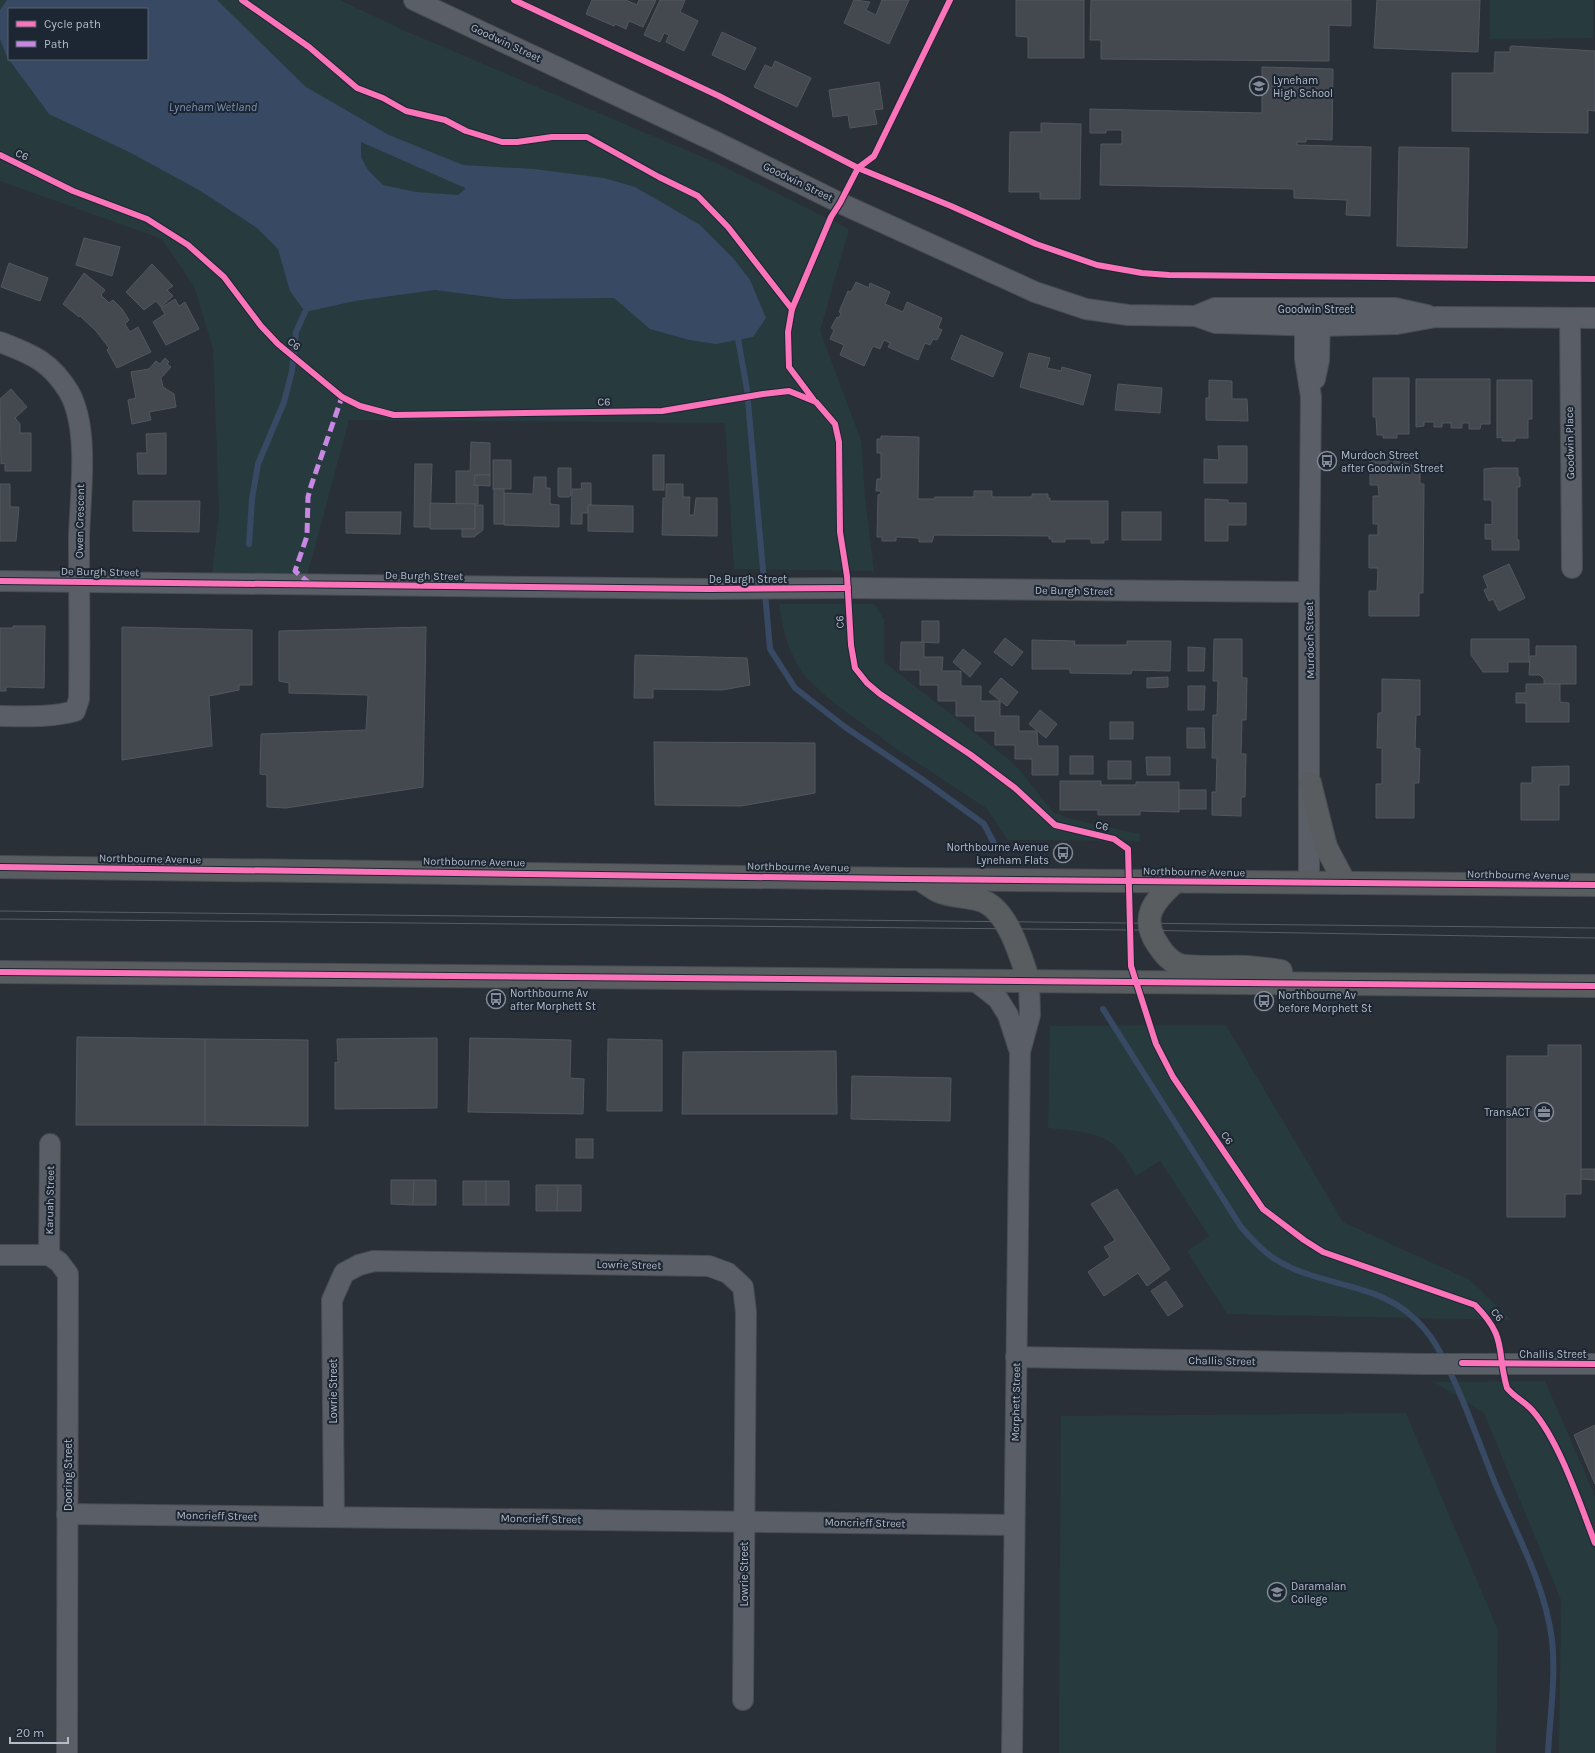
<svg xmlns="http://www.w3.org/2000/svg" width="1595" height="1753" viewBox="0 0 1595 1753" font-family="Karla,sans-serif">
<rect width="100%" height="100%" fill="#2a3038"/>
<g fill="#273a3e" fill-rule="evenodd">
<path d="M 0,0 L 340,0 L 401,29 L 714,162 L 849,229 L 820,331 L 861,440 L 865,496 L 874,571 L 734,569 L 725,423 L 349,420 L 307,576 L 212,575 L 219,513 L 213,349 L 194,286 L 162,239 L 0,181 ZM 9,9 L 147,9 L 147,59 L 9,59 Z"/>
<polygon points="1490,0 1593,0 1593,38 1490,39"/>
<polygon points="779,604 874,604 884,619 884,662 1007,758 1023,774 1053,812 1071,819 1140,834 1139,841 1008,840 986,808 895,748 829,699 808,679 801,671 789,648 783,628"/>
<path d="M 1226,1025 L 1343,1222 L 1470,1280 L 1511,1320 L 1227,1314 L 1187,1251 L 1209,1236 L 1160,1161 L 1136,1176 C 1129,1164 1121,1149 1109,1141 C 1092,1131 1067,1130 1048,1128 L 1050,1026 Z"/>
<polygon points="1545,1381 1595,1496 1595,1753 1559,1753 1561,1600 1484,1413 1434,1382"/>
<polygon points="1406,1413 1498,1630 1496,1753 1059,1753 1061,1416"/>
</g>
<path fill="#384963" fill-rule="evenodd" d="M 7,0 L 217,0 L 306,87 L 389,135 L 463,165 L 534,169 L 604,178 L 635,187 L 663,203 L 700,225 L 733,258 L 750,280 L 766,318 L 753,337 L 716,344 L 689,340 L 650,329 L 614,298 L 505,299 L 435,290 L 355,301 L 305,312 L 290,291 L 278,249 L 257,228 L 199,190 L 131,153 L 49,114 L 7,57 L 0,39 L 0,10 ZM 9,9 L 147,9 L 147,59 L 9,59 ZM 361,142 L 465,188 L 465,189 L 458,195 L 416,192 L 383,185 L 368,170 L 361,157 Z"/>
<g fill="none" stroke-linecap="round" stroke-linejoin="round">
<g stroke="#384963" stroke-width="6">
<polyline points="738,339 747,390 770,649 795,688 845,727 923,780 984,824 997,849"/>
<polyline points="249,544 252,499 258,464 284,402 292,371 296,332 305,312"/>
<path d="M 1103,1009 L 1241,1227 C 1251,1238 1262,1251 1275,1259 C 1315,1285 1369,1282 1407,1312 C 1418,1321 1429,1333 1436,1345 C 1460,1387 1477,1438 1495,1483 C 1516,1533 1545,1584 1552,1640 C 1556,1676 1550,1716 1548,1753"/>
</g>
</g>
<g fill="#444950" stroke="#52575f">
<polygon points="592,0 626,0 637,5 639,0 656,0 643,27 629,21 626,29 615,24 614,26 586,14"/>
<polygon points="660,0 685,0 680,12 698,21 684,51 666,42 669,35 664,33 660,42 644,35"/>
<polygon points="854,0 870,2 866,10 876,15 882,0 909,0 889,44 844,23"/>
<polygon points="1016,0 1084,0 1084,58 1028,58 1028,37 1016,36"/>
<polygon points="1091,0 1351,0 1351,26 1329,25 1329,61 1101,59 1101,40 1090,40"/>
<polygon points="1377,0 1480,0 1478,52 1374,48"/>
<polygon points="722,32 756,48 745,70 712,55"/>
<polygon points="1512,46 1595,51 1595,111 1588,110 1588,133 1452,131 1452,73 1494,73 1495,52 1510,52 1510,47"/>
<polygon points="775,61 811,78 797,107 754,87 765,65 772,68"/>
<polygon points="1262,67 1333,69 1332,140 1306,139 1306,142 1297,142 1297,145 1371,147 1370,216 1346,215 1347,200 1294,198 1294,189 1100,185 1101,144 1122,144 1122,130 1106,130 1106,133 1090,133 1090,109 1262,113"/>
<polygon points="879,82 883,109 874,110 877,124 850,128 848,115 833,117 829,90"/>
<polygon points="1041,123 1081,124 1080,199 1040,199 1040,192 1009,192 1010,132 1041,132"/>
<polygon points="1399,147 1469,148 1467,248 1397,246"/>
<polygon points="84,238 120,247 112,276 76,265"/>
<polygon points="9,263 48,278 40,301 1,287"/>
<polygon points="152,264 173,286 167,290 173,296 161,307 156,301 144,310 126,292"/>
<polygon points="84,273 105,290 101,295 109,303 113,300 122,309 129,320 125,324 130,332 138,327 151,352 117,368 107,350 109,348 96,331 80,316 79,317 63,304"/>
<polygon points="856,282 869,288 870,283 890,292 885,304 903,312 907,302 942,318 938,328 942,330 937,340 933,339 930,345 925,343 918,360 888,347 890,343 884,340 880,349 873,346 864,366 840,355 844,345 830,339 834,330 831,328 837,317 839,318 841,313 839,312 848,291 851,292"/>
<polygon points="175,299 179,306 185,302 199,329 166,345 153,322 165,314 161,308"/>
<polygon points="961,335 1003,353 993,377 951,359"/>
<polygon points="1029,353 1050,358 1047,368 1061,371 1062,367 1091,375 1083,405 1020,387"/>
<polygon points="165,358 169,362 167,364 171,367 161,378 163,387 174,394 176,407 149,412 151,420 132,424 128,400 136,398 131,372 149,369 156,361 160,364"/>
<polygon points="1373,378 1409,378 1409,434 1397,434 1397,438 1383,438 1383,435 1377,435 1376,417 1373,417"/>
<polygon points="1416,379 1490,379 1490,424 1481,424 1480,429 1469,429 1469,423 1462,423 1462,428 1451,428 1451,423 1442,423 1442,427 1434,427 1434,422 1424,422 1424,426 1416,427"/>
<polygon points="1209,380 1232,381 1232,399 1247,399 1248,421 1206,420 1206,398 1209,398"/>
<polygon points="1497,380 1532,380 1532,419 1528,419 1528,438 1515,438 1515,441 1502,441 1502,437 1497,438"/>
<polygon points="1118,384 1162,388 1160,413 1115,410"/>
<polygon points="11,389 27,407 15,418 20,424 20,433 31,433 31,471 5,471 5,463 1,464 0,399"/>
<polygon points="166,433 166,474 138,474 137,453 147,453 146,434"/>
<polygon points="881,436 919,437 918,499 934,499 935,497 974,497 974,491 992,491 992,497 1032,497 1032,494 1048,494 1048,498 1050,498 1050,501 1108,501 1108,540 1104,540 1104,543 1091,543 1091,539 1065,539 1065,542 1052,542 1052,539 1049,539 1049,536 934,535 932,542 919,542 919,538 896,537 896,541 882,541 882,537 877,537 878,495 881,494 881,491 876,491 877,479 881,479 881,453 877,453 877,439 881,439"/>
<polygon points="471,442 490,443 490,475 475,475 474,485 478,485 478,504 456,504 456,471 470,471"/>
<polygon points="1218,446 1247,446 1247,483 1204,483 1204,459 1219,460"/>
<rect x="653" y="455" width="11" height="35"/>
<polygon points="1375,455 1388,455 1399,460 1399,462 1405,463 1416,467 1416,472 1420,472 1420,484 1424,484 1423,593 1419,593 1419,616 1369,616 1369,591 1377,591 1378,568 1369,568 1369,535 1378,535 1378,524 1373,524 1373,496 1379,496 1378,485 1370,485 1370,459 1375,459"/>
<rect x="493" y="460" width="18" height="29"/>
<polygon points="415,464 432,464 430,527 414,527"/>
<polygon points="558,468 571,468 571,495 569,497 559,497 558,495"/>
<polygon points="1493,468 1518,468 1518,477 1520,477 1520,487 1517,487 1517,540 1519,540 1519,550 1492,550 1492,539 1485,539 1485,524 1492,525 1492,500 1484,500 1484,469"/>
<polygon points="475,475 490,475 490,486 474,485"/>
<polygon points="534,477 546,477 546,488 550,488 550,504 559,505 559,527 504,525 504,493 533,494"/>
<polygon points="581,483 591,483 591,505 588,505 588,513 582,513 582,524 571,524 572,489 582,489"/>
<polygon points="0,484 10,484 10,507 19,507 16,541 0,541"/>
<polygon points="666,484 683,484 683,497 690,497 689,515 694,515 696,498 717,498 717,536 662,535 663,498 666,498"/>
<rect x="494" y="489" width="10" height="35"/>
<polygon points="1205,499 1228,500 1228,503 1246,503 1246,525 1228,525 1228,541 1205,541"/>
<polygon points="133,501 200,501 199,532 133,531"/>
<polygon points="430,503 475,504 475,529 430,529"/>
<polygon points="475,505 483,505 483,530 474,537 462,537 462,529 475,529"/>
<polygon points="588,505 633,506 633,532 588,531"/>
<polygon points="346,512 401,512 400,534 346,533"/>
<rect x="1122" y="512" width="39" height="28"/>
<polygon points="1509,564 1525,598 1499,611 1493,599 1489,601 1484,590 1488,588 1483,576"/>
<polygon points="922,621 939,621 939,643 922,642"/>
<polygon points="13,626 45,626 44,688 6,687 6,691 0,691 0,628 13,628"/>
<polygon points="122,627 252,630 252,685 239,685 239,690 209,696 212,746 122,760"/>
<polygon points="426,627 423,787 286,808 267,807 267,775 260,774 261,734 366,730 368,695 289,693 289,683 279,681 279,631"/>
<polygon points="1005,638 1023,652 1012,666 994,652"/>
<polygon points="1214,639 1242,639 1242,678 1247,678 1246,720 1242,720 1241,754 1246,754 1245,797 1241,797 1241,816 1212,815 1212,792 1216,792 1217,758 1212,758 1213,715 1217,715 1218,681 1213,681"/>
<polygon points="1471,639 1529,639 1529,662 1508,662 1508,672 1483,672 1471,655"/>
<polygon points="1032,640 1075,641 1074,645 1127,645 1127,641 1171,641 1170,671 1132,670 1131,674 1070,673 1070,669 1032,669"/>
<polygon points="901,642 924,642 924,657 943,657 942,671 961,671 961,686 981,686 981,701 1000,701 1000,716 1019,716 1019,731 1037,731 1038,746 1058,746 1058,775 1032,775 1032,759 1015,759 1015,745 995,745 995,731 975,731 975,716 956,716 956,701 938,701 938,685 920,685 920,670 900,670"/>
<polygon points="1536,646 1576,646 1576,684 1544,684 1544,679 1540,675 1529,675 1530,656 1536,656"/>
<polygon points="1188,647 1205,648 1204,671 1188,671"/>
<polygon points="963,649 981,663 970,677 953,662"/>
<polygon points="635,655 747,658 750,685 722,690 653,689 653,698 634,698"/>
<polygon points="1168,677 1168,687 1147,688 1147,678"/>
<polygon points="1001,678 1018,692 1007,706 989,692"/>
<polygon points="1382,679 1420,680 1420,715 1416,715 1415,748 1420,749 1419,783 1414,783 1414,818 1376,818 1376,784 1382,784 1382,748 1377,748 1378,713 1382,713"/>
<polygon points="1526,684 1560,684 1560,702 1569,703 1569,722 1526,722 1526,703 1516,703 1516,693 1526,693"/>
<polygon points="1188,686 1205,686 1204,710 1188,710"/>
<polygon points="1040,710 1057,724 1046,738 1029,724"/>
<rect x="1110" y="722" width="23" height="17"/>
<polygon points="1187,728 1204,728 1205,748 1187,748"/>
<polygon points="654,742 815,743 815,793 741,806 655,805"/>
<rect x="1070" y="756" width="23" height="18"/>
<polygon points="1146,757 1170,757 1170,775 1147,775"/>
<rect x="1108" y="761" width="23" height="18"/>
<polygon points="1569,766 1569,785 1559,785 1559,820 1521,820 1521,783 1532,783 1532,767"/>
<polygon points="1060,781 1101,781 1101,785 1136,785 1136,782 1179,782 1179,812 1140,811 1140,815 1098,815 1098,810 1060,810"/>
<rect x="1179" y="790" width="27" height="19"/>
<polygon points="77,1037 205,1039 205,1125 76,1125"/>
<polygon points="437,1038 437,1108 335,1109 335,1062 338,1063 337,1039"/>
<polygon points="470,1038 571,1040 570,1078 584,1079 583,1114 468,1112"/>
<polygon points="205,1039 308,1040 308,1126 205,1125"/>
<polygon points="608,1039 662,1040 662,1111 607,1111"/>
<polygon points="1548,1045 1581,1045 1581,1194 1565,1194 1565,1217 1507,1217 1507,1056 1548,1056"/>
<polygon points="836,1051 837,1114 682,1114 683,1052"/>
<polygon points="852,1076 951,1078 950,1121 851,1119"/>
<rect x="576" y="1139" width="17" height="19"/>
<polygon points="1581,1169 1595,1169 1595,1180 1581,1179"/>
<polygon points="391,1180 414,1180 413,1205 391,1204"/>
<polygon points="414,1180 436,1180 436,1205 413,1205"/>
<rect x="463" y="1181" width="23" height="24"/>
<rect x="486" y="1181" width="23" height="24"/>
<polygon points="536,1185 558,1185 557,1211 536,1211"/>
<polygon points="558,1185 581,1185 581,1211 557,1211"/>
<polygon points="1117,1189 1170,1269 1147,1286 1138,1273 1104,1296 1088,1272 1110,1257 1104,1247 1115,1240 1091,1204"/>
<polygon points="1166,1281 1183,1306 1168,1316 1151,1291"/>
<polygon points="1595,1425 1595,1484 1574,1435"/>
</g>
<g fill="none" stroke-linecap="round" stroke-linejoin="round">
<defs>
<g id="minor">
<polyline points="414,0 712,140 840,203 1035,292 1086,309 1128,315 1196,316 1216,323 1320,326 1397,324 1436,317 1595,318"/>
<polyline points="1305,309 1305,359 1311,397 1309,592 1309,883"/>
<polyline points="1196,316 1215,308 1395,308 1427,315"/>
<polyline points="1570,318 1572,568"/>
<path d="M 0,342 C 32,354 51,362 69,392 C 90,429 80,496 79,538 C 79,592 80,645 79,699 L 75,711 C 50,718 25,716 0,716"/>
<polyline points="1315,379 1319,360 1320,313"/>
<polyline points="0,581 709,589 848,588 1309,592"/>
<polyline points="974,980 998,999 1008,1015 1020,1052"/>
<polyline points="0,1255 49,1255 59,1262 68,1274 67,1753"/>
<polyline points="49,1255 50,1144"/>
<polyline points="1016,1357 1422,1364 1595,1364"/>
<polyline points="67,1514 1014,1525"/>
<polyline points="334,1517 332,1300 344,1273 359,1265 374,1261 709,1266 728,1273 743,1287 746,1312 743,1700"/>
<polyline points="1012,1753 1020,1052 1030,1015 1029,981"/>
</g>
<g id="highway">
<polyline points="1310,783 1326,847 1345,883"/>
<polyline points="0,867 904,879 1595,885"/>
<path d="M 1176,881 C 1154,901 1139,917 1158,945 C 1163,953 1169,960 1177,964 C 1189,969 1232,966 1247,967 C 1258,968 1270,969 1281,971"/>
<path d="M 925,883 C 929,885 933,889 938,891 C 952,898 971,895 985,902 C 1009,913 1021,958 1029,981"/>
<polyline points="0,972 1595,986"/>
</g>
</defs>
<use href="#minor" stroke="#484c53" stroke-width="22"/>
<use href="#highway" stroke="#474c53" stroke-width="24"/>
<use href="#minor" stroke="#5a5e66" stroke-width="20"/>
<use href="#highway" stroke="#5a5d60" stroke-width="22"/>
<g stroke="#595d64" stroke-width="1">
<polyline points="0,911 1595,928"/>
<polyline points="0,919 1130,930 1595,938"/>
</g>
<polyline stroke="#c787e3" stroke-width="5" stroke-dasharray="10 5" stroke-linecap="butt" points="310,584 295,571 307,536 308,497 311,486 342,397"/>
<defs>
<g id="cycleway">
<polyline points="242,0 309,47 357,88 383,98 406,111 445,120 466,131 502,142 517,142 552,137 587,137 659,177 698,196 728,227 792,309"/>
<polyline points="514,0 719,96 858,168 951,206 1036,244 1097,265 1142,273 1169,275 1595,279"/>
<path d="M 0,155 L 73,191 L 147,219 L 188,245 L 224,277 L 261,326 L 278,344 L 342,397 L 360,406 L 394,415 L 662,411 L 763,394 L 789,391 L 816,402 L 835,424 L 839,442 L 840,532 L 847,576 L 851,645 L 855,668 L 867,683 L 880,694 L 971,755 L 1015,788 L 1055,825 L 1114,839 L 1128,849 L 1131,966 L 1156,1044 L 1173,1077 L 1263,1209 L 1304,1240 L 1323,1252 L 1475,1305 C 1508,1338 1496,1350 1507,1388 C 1514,1397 1525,1402 1532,1410 C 1559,1440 1580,1504 1595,1543"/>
<polyline points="813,399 789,367 788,332 792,309 831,217 840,203 858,168 874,156 950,0"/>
<polyline points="0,581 709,589 848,588"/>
<polyline points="0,867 904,879 1595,885"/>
<polyline points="0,972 1595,986"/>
<polyline points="1462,1363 1595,1364"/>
</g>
</defs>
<use href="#cycleway" stroke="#1d2633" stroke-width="8"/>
<use href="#cycleway" stroke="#fb73b8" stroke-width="6"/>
</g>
<defs>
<symbol id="school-ring" viewBox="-11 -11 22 22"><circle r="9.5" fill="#1d2633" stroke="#848b96" stroke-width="1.5"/><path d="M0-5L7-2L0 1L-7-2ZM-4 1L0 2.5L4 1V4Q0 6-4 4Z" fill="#848b96"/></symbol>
<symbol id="bus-ring" viewBox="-11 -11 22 22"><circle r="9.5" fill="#1d2633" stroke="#848b96" stroke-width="1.5"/><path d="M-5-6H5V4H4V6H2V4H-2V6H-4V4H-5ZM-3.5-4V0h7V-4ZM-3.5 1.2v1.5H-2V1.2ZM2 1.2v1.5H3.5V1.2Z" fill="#848b96"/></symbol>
<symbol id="office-ring" viewBox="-11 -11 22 22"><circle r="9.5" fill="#1d2633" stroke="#848b96" stroke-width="1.5"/><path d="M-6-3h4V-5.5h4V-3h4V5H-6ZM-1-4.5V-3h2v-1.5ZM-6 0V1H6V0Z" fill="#848b96"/></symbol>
</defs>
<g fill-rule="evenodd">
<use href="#school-ring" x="1248" y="75" width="22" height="22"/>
<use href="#bus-ring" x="1316" y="450" width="22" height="22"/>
<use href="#bus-ring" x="1052" y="842" width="22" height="22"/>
<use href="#bus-ring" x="485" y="988" width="22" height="22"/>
<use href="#bus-ring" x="1253" y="990" width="22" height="22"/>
<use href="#office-ring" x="1533" y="1101" width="22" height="22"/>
<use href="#school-ring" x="1266" y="1581" width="22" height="22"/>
</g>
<g text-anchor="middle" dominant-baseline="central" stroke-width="4" stroke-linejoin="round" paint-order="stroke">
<g font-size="11" fill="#b4bcc9" stroke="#1d2633">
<text transform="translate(506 43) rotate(25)">Goodwin Street</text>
<text transform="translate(22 155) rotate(25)">C6</text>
<text transform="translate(798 182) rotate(26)">Goodwin Street</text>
<text x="1316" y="309">Goodwin Street</text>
<text transform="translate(294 344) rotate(38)">C6</text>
<text transform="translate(604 402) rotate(-1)">C6</text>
<text transform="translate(1570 443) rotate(-91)">Goodwin Place</text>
<text transform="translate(80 521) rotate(-89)">Owen Crescent</text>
<text transform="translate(100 572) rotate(1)">De Burgh Street</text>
<text transform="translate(424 576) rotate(1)">De Burgh Street</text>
<text x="748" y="579">De Burgh Street</text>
<text transform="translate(1074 591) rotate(1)">De Burgh Street</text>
<text transform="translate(840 622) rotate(-93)">C6</text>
<text transform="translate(1310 640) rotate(-91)">Murdoch Street</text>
<text transform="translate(1102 826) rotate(13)">C6</text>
<text transform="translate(150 859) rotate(1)">Northbourne Avenue</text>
<text transform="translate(474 862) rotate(1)">Northbourne Avenue</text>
<text transform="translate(798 867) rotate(1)">Northbourne Avenue</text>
<text transform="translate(1194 872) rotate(1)">Northbourne Avenue</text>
<text transform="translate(1518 875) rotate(1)">Northbourne Avenue</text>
<text transform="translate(1227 1138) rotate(56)">C6</text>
<text transform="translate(50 1200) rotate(-89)">Karuah Street</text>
<text transform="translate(629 1265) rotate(1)">Lowrie Street</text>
<text transform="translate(1497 1315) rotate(52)">C6</text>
<text x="1553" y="1354">Challis Street</text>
<text transform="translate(1222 1361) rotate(1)">Challis Street</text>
<text transform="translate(333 1391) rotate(-90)">Lowrie Street</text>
<text transform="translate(1016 1402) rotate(-89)">Morphett Street</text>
<text transform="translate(68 1475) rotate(-90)">Dooring Street</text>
<text transform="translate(217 1516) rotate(1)">Moncrieff Street</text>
<text transform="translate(541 1519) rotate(1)">Moncrieff Street</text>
<text transform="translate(865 1523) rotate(1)">Moncrieff Street</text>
<text transform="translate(744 1574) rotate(-90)">Lowrie Street</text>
</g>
<g font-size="11" fill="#b4bcc9" stroke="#1d2633" text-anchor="start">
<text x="1273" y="80">Lyneham<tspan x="1273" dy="13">High School</tspan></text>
<text x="1341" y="455">Murdoch Street<tspan x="1341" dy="13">after Goodwin Street</tspan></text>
<text x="1049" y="847" text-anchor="end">Northbourne Avenue<tspan x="1049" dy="13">Lyneham Flats</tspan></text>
<text x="510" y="993">Northbourne Av<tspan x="510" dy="13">after Morphett St</tspan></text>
<text x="1278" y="995">Northbourne Av<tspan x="1278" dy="13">before Morphett St</tspan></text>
<text x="1530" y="1112" text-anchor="end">TransACT</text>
<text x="1291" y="1586">Daramalan<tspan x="1291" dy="13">College</tspan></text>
</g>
<g font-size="12" font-style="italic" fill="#7c92b1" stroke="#1d2633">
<text x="213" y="107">Lyneham Wetland</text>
</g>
</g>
<rect x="8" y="8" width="140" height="52" fill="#1d2633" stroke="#59626f"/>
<rect x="16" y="21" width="20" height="6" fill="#fb73b8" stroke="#59626f"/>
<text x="44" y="28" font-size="12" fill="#b4bcc9">Cycle path</text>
<rect x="16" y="41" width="20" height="6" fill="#c787e3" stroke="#59626f"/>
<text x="44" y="48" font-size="12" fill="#b4bcc9">Path</text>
<path d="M10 1737v6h58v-6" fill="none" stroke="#b4bcc9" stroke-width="2"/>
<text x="16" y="1737" font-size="12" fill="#b4bcc9" stroke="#1d2633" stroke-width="3" paint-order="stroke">20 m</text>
</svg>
